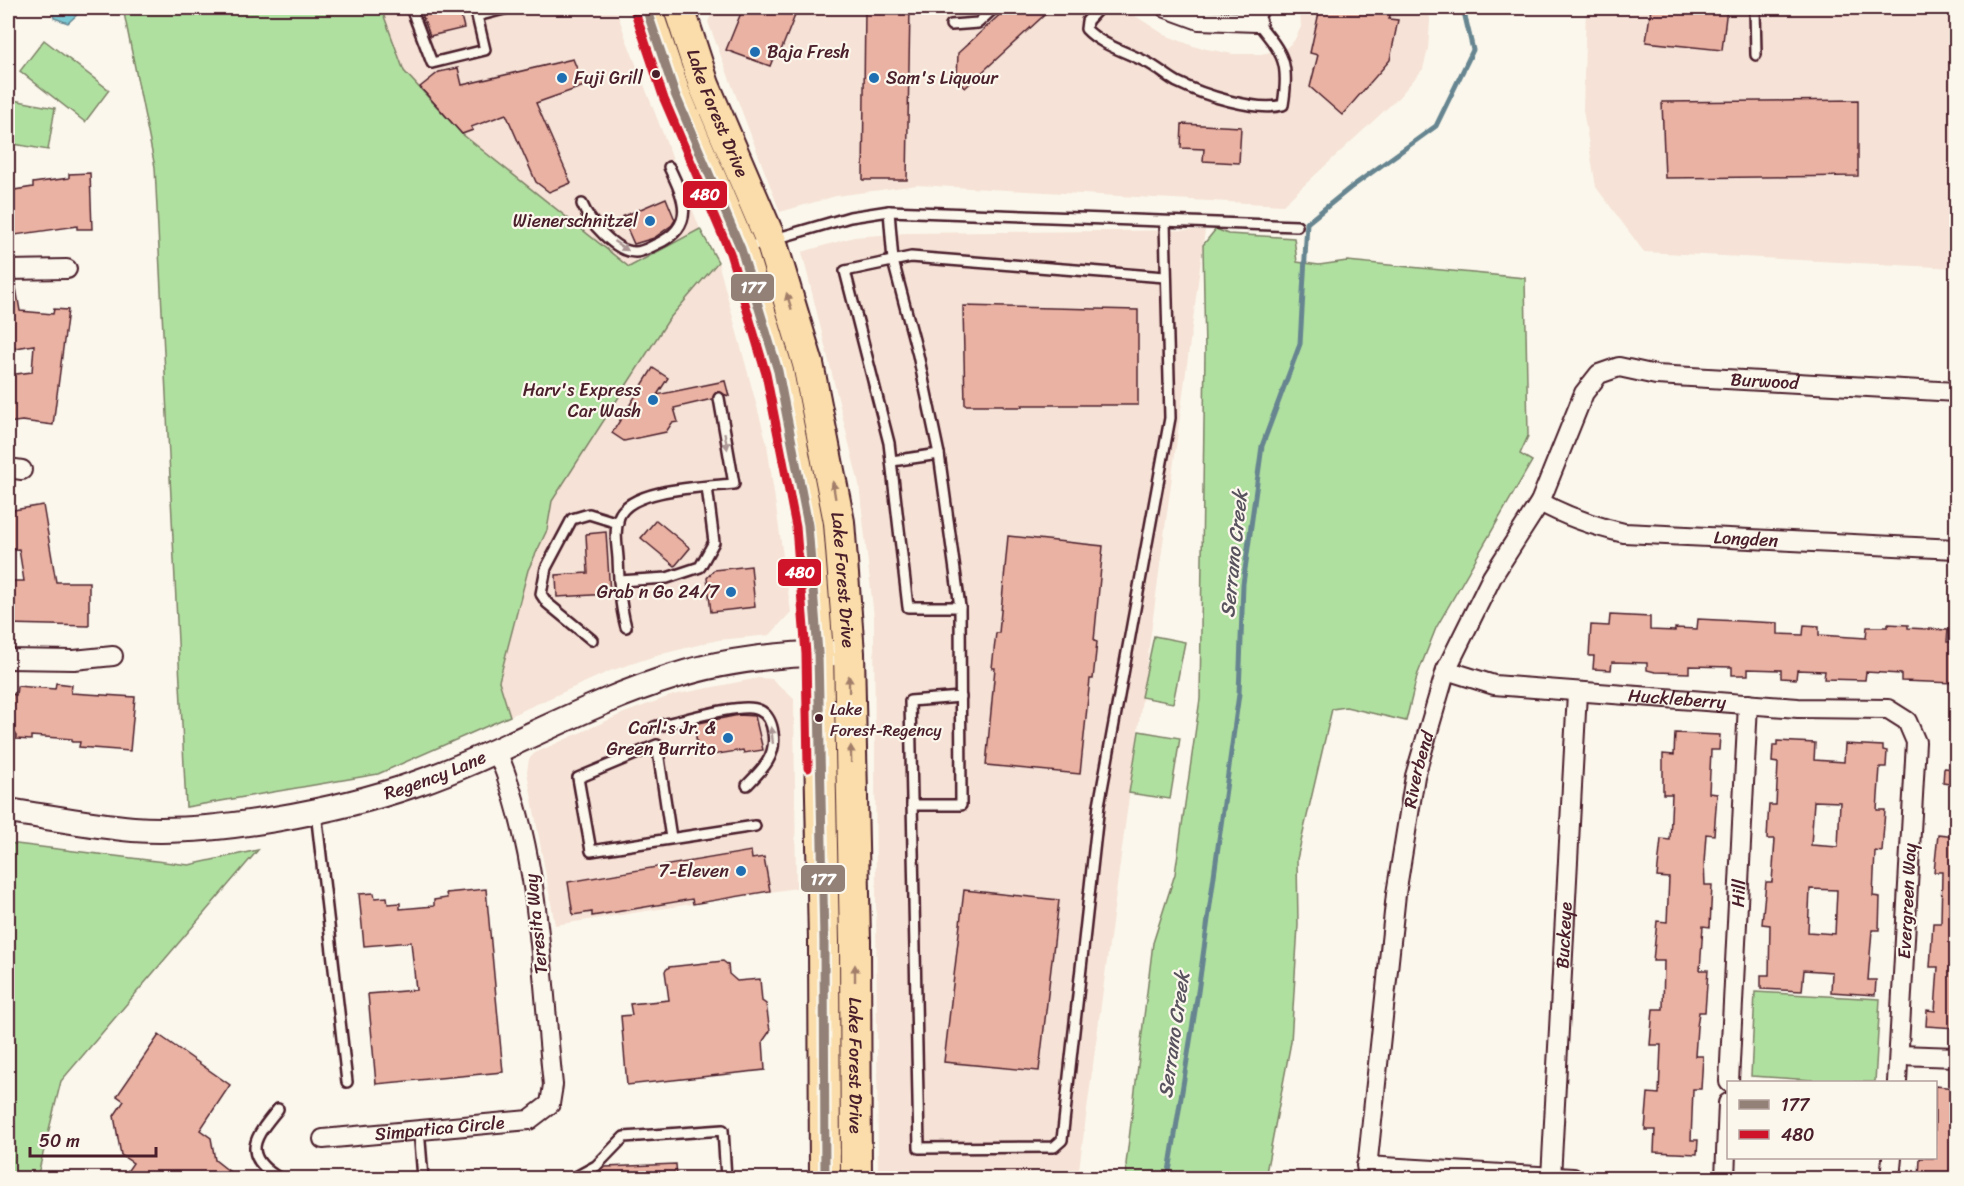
<svg xmlns="http://www.w3.org/2000/svg" width="1964" height="1186" viewBox="0 0 1964 1186" font-family="Sriracha,sans-serif">
<rect width="100%" height="100%" fill="#fbf7ec"/>
<filter id="ink" filterUnits="userSpaceOnUse"><feTurbulence type="fractalNoise" baseFrequency=".0167" numOctaves="2"/><feDisplacementMap in="SourceGraphic" scale="12" xChannelSelector="R" yChannelSelector="G"/><feConvolveMatrix kernelMatrix="1 2 1 2 8 2 1 2 1" color-interpolation-filters="sRGB"/></filter>
<g filter="url(#ink)">
<g fill="#f6e2d6">
<polygon points="381,8 616,8 625,36 700,229 630,268 462,134 404,71"/>
<polygon points="714,8 1123,8 1165,35 1196,47 1233,54 1261,54 1285,49 1294,41 1301,27 1300,8 1429,8 1430,21 1428,49 1423,69 1398,98 1283,205 917,185 836,196 780,212 708,22"/>
<polygon points="1586,8 1956,8 1956,268 1644,252 1596,187 1583,110"/>
<polygon points="1205,230 1079,1169 1021,1172 1034,1173 1034,1178 955,1178 955,1176 878,1178 874,617 859,484 802,252 854,237 907,233"/>
<polygon points="718,262 767,444 791,612 770,635 718,640 658,655 610,671 510,716 499,681 528,570 547,530 552,501 669,319"/>
<polygon points="759,678 772,679 794,699 796,888 555,925 527,772 529,759 535,753 624,713 673,695"/>
</g>
<g fill="#b0e0a0" stroke="#7d8066" stroke-width="1.5">
<polygon points="123,8 381,8 404,71 462,134 629,267 700,229 718,262 669,319 552,501 547,530 528,570 499,681 510,716 378,774 186,807 155,167"/>
<polygon points="44,40 109,90 85,122 20,71"/>
<polygon points="8,99 55,108 48,150 8,143"/>
<polygon points="1216,229 1228,234 1294,238 1297,262 1319,265 1347,261 1525,278 1528,436 1520,454 1532,461 1436,628 1417,676 1406,721 1346,707 1332,709 1297,859 1298,925 1291,1042 1265,1178 1127,1178 1126,1164 1153,943 1175,874 1200,699 1205,351 1203,245"/>
<polygon points="1154,636 1185,642 1173,703 1141,697"/>
<polygon points="1139,731 1180,738 1170,799 1129,793"/>
<polygon points="8,843 189,865 258,850 61,1081 37,1178 8,1178"/>
<polygon points="1755,992 1880,999 1875,1082 1812,1082 1812,1080 1751,1076"/>
</g>
<polygon fill="#79c9d4" stroke="#668590" stroke-width="1.5" points="51,8 77,8 80,12 68,23 54,18"/>
<g fill="none" stroke-linecap="round" stroke-linejoin="round">
<polyline stroke="#668590" stroke-width="5" points="1168,1178 1198,992 1239,694 1243,584 1262,446 1300,344 1307,223 1350,188 1436,126 1473,50 1463,8"/>
</g>
<g fill="#eab2a3" stroke="#4a1f2b" stroke-width="1.5" fill-rule="evenodd">
<polygon points="420,8 459,8 464,28 430,36"/>
<polygon points="743,8 798,8 778,58 774,56 770,66 726,50"/>
<polygon points="865,8 910,8 907,180 863,180"/>
<polygon points="1007,8 1052,8 965,88 957,79 958,53"/>
<polygon points="1320,8 1392,8 1389,19 1398,20 1390,60 1342,115 1310,87 1318,55 1310,53"/>
<polygon points="1651,8 1727,8 1722,50 1646,42"/>
<polygon points="573,59 584,86 536,103 571,183 549,192 536,182 506,114 471,127 473,130 462,134 420,87 439,72 458,68 462,85"/>
<polygon points="1858,100 1858,176 1665,178 1662,102"/>
<polygon points="1182,124 1241,127 1239,163 1203,161 1204,149 1181,148"/>
<polygon points="90,173 92,229 77,229 77,226 8,236 8,191 33,187 33,183 69,178 69,174"/>
<polygon points="666,198 675,220 672,225 654,238 634,244 622,217"/>
<polygon points="15,282 20,311 53,314 54,309 68,310 53,425 22,421 8,423 8,375 32,372 34,345 9,349 8,283"/>
<polygon points="963,306 1138,310 1138,405 1022,405 1022,407 1004,407 1003,405 965,405"/>
<polygon points="653,368 668,378 657,395 725,381 729,396 717,392 712,399 674,408 678,422 672,423 666,432 624,441 612,433"/>
<polygon points="43,505 56,582 89,582 89,626 8,624 8,581 24,581 19,549 8,550 8,511"/>
<polygon points="656,520 690,548 675,566 641,538"/>
<polygon points="606,532 610,594 557,597 556,575 588,573 586,534"/>
<polygon points="1008,536 1103,546 1094,641 1097,642 1093,679 1090,679 1080,774 986,765 995,668 992,668 996,633 999,633"/>
<polygon points="751,566 755,607 711,612 707,578 714,570"/>
<polygon points="1610,615 1650,617 1650,630 1675,631 1675,628 1697,629 1698,619 1778,623 1778,634 1803,635 1804,625 1819,626 1819,635 1866,638 1867,627 1888,627 1888,624 1908,625 1908,628 1948,630 1947,642 1956,642 1956,683 1901,681 1901,674 1866,672 1865,680 1824,679 1825,671 1797,670 1796,679 1781,678 1781,670 1748,669 1748,675 1732,675 1732,667 1689,666 1689,673 1655,672 1647,670 1647,663 1612,662 1611,670 1593,669 1594,656 1589,656 1591,625 1609,626"/>
<polygon points="56,683 72,685 71,693 135,697 130,751 79,747 80,742 72,742 72,739 31,736 31,740 16,739 16,734 9,734 12,694 16,695 17,686 55,689"/>
<polygon points="739,715 755,716 763,750 744,753 743,750 699,757 694,724"/>
<polygon points="1675,733 1720,735 1719,750 1711,750 1709,793 1717,794 1714,835 1706,834 1704,863 1705,885 1712,885 1710,927 1703,926 1700,970 1708,970 1705,1012 1699,1012 1697,1027 1695,1056 1703,1056 1701,1089 1693,1089 1691,1140 1698,1140 1697,1154 1654,1152 1655,1130 1645,1130 1648,1093 1659,1094 1661,1045 1650,1045 1653,1009 1663,1009 1664,961 1653,961 1657,921 1667,922 1669,878 1657,877 1661,839 1670,840 1672,794 1663,794 1663,754 1674,755"/>
<path d="M 1777,741 L 1815,743 L 1814,760 L 1844,762 L 1845,744 L 1883,746 L 1883,750 L 1887,751 L 1886,767 L 1880,767 L 1877,810 L 1885,810 L 1882,852 L 1875,851 L 1873,896 L 1880,897 L 1879,930 L 1872,930 L 1868,980 L 1876,980 L 1875,995 L 1831,992 L 1832,972 L 1804,970 L 1802,991 L 1761,989 L 1761,975 L 1769,975 L 1770,925 L 1762,924 L 1766,882 L 1772,882 L 1775,839 L 1767,839 L 1768,819 L 1769,805 L 1776,805 L 1778,763 L 1772,762 L 1773,745 L 1777,745 ZM 1814,801 L 1840,802 L 1838,847 L 1811,845 ZM 1810,889 L 1837,890 L 1835,934 L 1808,932 Z"/>
<polygon points="1944,768 1956,769 1956,785 1943,783"/>
<polygon points="1938,834 1956,836 1956,1028 1926,1026 1927,1010 1935,1011 1938,967 1930,967 1933,923 1941,923 1942,872 1934,872"/>
<polygon points="751,851 752,859 764,857 770,891 693,904 692,899 592,916 592,912 573,915 568,882"/>
<polygon points="486,889 503,1072 376,1084 368,994 416,990 411,942 364,946 359,894 374,893 375,898 387,897 388,904 400,903 400,909 434,906 434,900 447,898 446,893"/>
<polygon points="964,890 1059,900 1039,1071 944,1062"/>
<polygon points="723,961 728,965 729,974 737,981 760,979 762,1001 766,1004 770,1031 763,1041 765,1070 627,1085 621,1016 632,1015 630,1004 669,1000 665,971 669,967"/>
<polygon points="159,1035 230,1085 200,1130 211,1138 215,1160 239,1179 122,1179 133,1163 121,1155 114,1116 124,1101 117,1096"/>
<polygon points="1935,1086 1956,1088 1956,1179 1919,1179 1920,1158 1935,1158"/>
<polygon points="676,1164 677,1179 597,1179 597,1173 605,1167"/>
</g>
<g fill="none" stroke-linecap="round" stroke-linejoin="round">
<defs>
<g id="service">
<polyline points="411,8 432,63 485,50 477,16 508,8"/>
<path d="M 1099,8 L 1087,21 L 1086,29 C 1101,45 1127,52 1146,62 C 1157,67 1166,76 1177,82 C 1203,95 1256,112 1283,105 C 1290,62 1283,54 1257,22 L 1264,8"/>
<polyline points="1755,8 1756,55"/>
<polyline points="951,25 978,23 994,8"/>
<path d="M 582,204 C 589,221 615,252 635,252 C 643,252 650,247 657,244 C 696,226 685,200 669,167"/>
<polyline points="889,211 893,261 918,355 939,454 960,607 961,805 912,805"/>
<polyline points="744,248 850,217 889,211 1297,226"/>
<polyline points="892,461 939,454"/>
<polyline points="619,581 667,578 700,567 714,542 707,487"/>
<polyline points="960,607 908,607 889,443 845,271 911,257 1165,277"/>
<path d="M 626,627 C 620,605 619,582 618,558 C 617,545 614,530 619,517 C 630,488 705,487 734,484 L 719,398"/>
<polyline points="592,640 547,603 541,594 546,568 572,519 589,514 618,523"/>
<polyline points="961,697 910,701 919,1148 1054,1147 1062,1140 1099,805 1170,418 1165,222"/>
<path d="M 654,727 C 674,723 743,701 759,710 C 768,714 772,724 773,733 C 777,756 762,770 747,785"/>
<polyline points="316,812 347,1082"/>
<polyline points="671,838 657,745 578,778 591,851 755,826"/>
<path d="M 278,1109 C 255,1137 240,1155 279,1178"/>
<polyline points="419,1129 423,1178"/>
<polyline points="574,1178 596,1166 624,1137 723,1130 726,1178"/>
</g>
<g id="minor">
<polyline points="1166,8 1199,20 1257,22"/>
<polyline points="8,270 67,269"/>
<polyline points="8,468 22,470"/>
<path id="s1" d="M 1540,502 C 1567,517 1593,526 1624,533 L 1956,549"/>
<polyline points="8,659 74,660 113,656"/>
<path id="s2" d="M 1446,670 L 1494,685 L 1798,708 L 1888,709 L 1907,721 L 1916,742 L 1897,1082"/>
<polyline points="1899,1055 1956,1057"/>
<path id="s3" d="M 1729,1082 L 1748,704"/>
<path id="s4" d="M 323,1139 L 529,1120 L 550,1104 L 553,1085 C 541,973 541,854 496,749"/>
<polyline points="1366,1166 1573,1178"/>
<path id="s5" d="M 1366,1178 L 1396,894 L 1415,776 L 1446,670 L 1492,577 L 1540,502 L 1584,393 L 1599,374 L 1619,367 L 1656,375 L 1956,392"/>
<path id="s6" d="M 1551,1178 L 1577,693"/>
<polyline points="1725,1178 1728,1103"/>
<polyline points="1890,1178 1892,1158"/>
</g>
<g id="tertiary">
<path id="s7" d="M 8,811 C 49,817 91,825 133,829 C 214,835 338,811 415,784 C 504,753 585,703 675,676 C 724,660 784,654 836,653"/>
</g>
<g id="primary">
<polyline points="646,8 675,94 741,249 778,371 808,525 818,653 824,941 825,1178"/>
<path id="s8" d="M 679,8 L 704,85 L 771,241 L 808,364 L 839,522 L 849,653 L 855,941 L 856,1178"/>
</g>
</defs>
<use href="#service" stroke="#4a1f2b" stroke-width="14"/>
<use href="#minor" stroke="#4a1f2b" stroke-width="22"/>
<use href="#tertiary" stroke="#4a1f2b" stroke-width="28"/>
<use href="#primary" stroke="#4a1f2b" stroke-width="34"/>
<use href="#service" stroke="#fbf7ec" stroke-width="9"/>
<use href="#minor" stroke="#fbf7ec" stroke-width="18"/>
<use href="#tertiary" stroke="#fbf7ec" stroke-width="24"/>
<use href="#primary" stroke="#faddab" stroke-width="30"/>
<defs>
<polyline id="bus-1" points="646,8 675,94 741,249 778,371 808,525 818,653 824,941 825,1178"/>
<polyline id="bus-2" points="635,12 664,99 730,253 766,374 796,527 806,654 808,768"/>
</defs>
<use href="#bus-1" stroke="#fbf7ec" stroke-width="14"/>
<use href="#bus-2" stroke="#fbf7ec" stroke-width="14"/>
<use href="#bus-1" stroke="#938177" stroke-width="9"/>
<use href="#bus-2" stroke="#cf1429" stroke-width="9"/>
</g>
<defs><path id="oneway-solid" d="M-6-.8H1V-3.2L6.5 0L1 3.2V.8H-6Z" transform="scale(1.5)"/></defs>
<g fill="#ab9695">
<use href="#oneway-solid" transform="translate(621 246) rotate(33)"/>
<use href="#oneway-solid" transform="translate(726 441) rotate(80)"/>
<use href="#oneway-solid" transform="translate(772 735) rotate(-96)"/>
</g>
<g fill="#a27e6b">
<use href="#oneway-solid" transform="translate(789 301) rotate(-107)"/>
<use href="#oneway-solid" transform="translate(834 490) rotate(-99)"/>
<use href="#oneway-solid" transform="translate(849 684) rotate(-91)"/>
<use href="#oneway-solid" transform="translate(851 754) rotate(-91)"/>
<use href="#oneway-solid" transform="translate(855 973) rotate(-90)"/>
</g>
</g>
<g fill="#1f6fb2" stroke="#fbf7ec" stroke-width="2">
<circle cx="755" cy="52" r="6"/>
<circle cx="562" cy="78" r="6"/>
<circle cx="874" cy="78" r="6"/>
<circle cx="650" cy="221" r="6"/>
<circle cx="653" cy="400" r="6"/>
<circle cx="731" cy="592" r="6"/>
<circle cx="728" cy="738" r="6"/>
<circle cx="741" cy="871" r="6"/>
</g>
<g fill="#4a1f2b" stroke="#fbf7ec" stroke-width="2">
<circle cx="656" cy="74" r="5"/>
<circle cx="819" cy="718" r="5"/>
</g>
<g text-anchor="middle" dominant-baseline="central" stroke-width="4.5" stroke-linejoin="round" paint-order="stroke">
<g font-size="16" fill="#4a1f2b" stroke="#fbf7ec" text-anchor="start">
<text x="830" y="709">Lake<tspan x="830" dy="21">Forest-Regency</tspan></text>
</g>
<g font-size="18" fill="#4a1f2b" stroke="#fbf7ec" text-anchor="end">
<text x="767" y="52" text-anchor="start">Baja Fresh</text>
<text x="574" y="78" text-anchor="start">Fuji Grill</text>
<text x="886" y="78" text-anchor="start">Sam's Liquour</text>
<text x="638" y="221">Wienerschnitzel</text>
<text x="641" y="390">Harv's Express<tspan x="641" dy="21">Car Wash</tspan></text>
<text x="719" y="592">Grab n Go 24/7</text>
<text x="716" y="728">Carl's Jr. &amp;<tspan x="716" dy="21">Green Burrito</tspan></text>
<text x="729" y="871">7-Eleven</text>
</g>
<g font-size="18" fill="#4a1f2b" stroke="#fbf7ec">
<text stroke="none"><textPath href="#s8" startOffset="112">Lake Forest Drive</textPath></text>
<text stroke="none"><textPath href="#s5" startOffset="1018">Burwood</textPath></text>
<text stroke="none"><textPath href="#s1" startOffset="212">Longden</textPath></text>
<text stroke="none"><textPath href="#s8" startOffset="598">Lake Forest Drive</textPath></text>
<text stroke="none"><textPath href="#s2" startOffset="234">Huckleberry</textPath></text>
<text stroke="none"><textPath href="#s5" startOffset="412">Riverbend</textPath></text>
<text stroke="none"><textPath href="#s7" startOffset="435">Regency Lane</textPath></text>
<text stroke="none"><textPath href="#s3" startOffset="189">Hill</textPath></text>
<text transform="translate(1907 901) rotate(-87)">Evergreen Way</text>
<text transform="translate(536 924) rotate(-96)">Teresita Way</text>
<text stroke="none"><textPath href="#s6" startOffset="243">Buckeye</textPath></text>
<text stroke="none"><textPath href="#s8" startOffset="1084">Lake Forest Drive</textPath></text>
<text stroke="none"><textPath href="#s4" startOffset="117">Simpatica Circle</textPath></text>
</g>
<g font-size="20" font-style="italic" fill="#58525e" stroke="#fbf7ec">
<text transform="translate(1234 554) rotate(-84)">Serrano Creek</text>
<text transform="translate(1174 1035) rotate(-82)">Serrano Creek</text>
</g>
</g>
<g stroke="#fbf7ec" stroke-width="2">
<rect x="682" y="180" width="46" height="29" rx="6" fill="#cf1429"/>
<rect x="730" y="273" width="45" height="29" rx="6" fill="#938177"/>
<rect x="777" y="558" width="45" height="29" rx="6" fill="#cf1429"/>
<rect x="800" y="864" width="46" height="29" rx="6" fill="#938177"/>
</g>
<g font-size="16" text-anchor="middle" font-weight="bold" fill="#fff">
<text x="705" y="200">480</text>
<text x="753" y="293">177</text>
<text x="800" y="578">480</text>
<text x="823" y="885">177</text>
</g>
<rect width="1964" height="1186" fill="none" stroke="#fbf7ec" stroke-width="30"/>
<rect x="15" y="15" width="1934" height="1156" fill="none" stroke="#4a1f2b" stroke-width="2" filter="url(#ink)"/>
<rect x="1727" y="1081" width="210" height="78" fill="#fbf7ec" stroke="#b4a19f" stroke-width="1.5"/>
<rect x="1739" y="1100" width="30" height="9" fill="#938177" stroke="#b4a19f" stroke-width="1.5"/>
<text x="1781" y="1111" font-size="18" fill="#4a1f2b">177</text>
<rect x="1739" y="1130" width="30" height="9" fill="#cf1429" stroke="#b4a19f" stroke-width="1.5"/>
<text x="1781" y="1141" font-size="18" fill="#4a1f2b">480</text>
<path d="M30 1147v9h126v-9" fill="none" stroke="#4a1f2b" stroke-width="3"/>
<text x="39" y="1147" font-size="18" fill="#4a1f2b" stroke="#fbf7ec" stroke-width="4.5" paint-order="stroke">50 m</text>
</svg>
